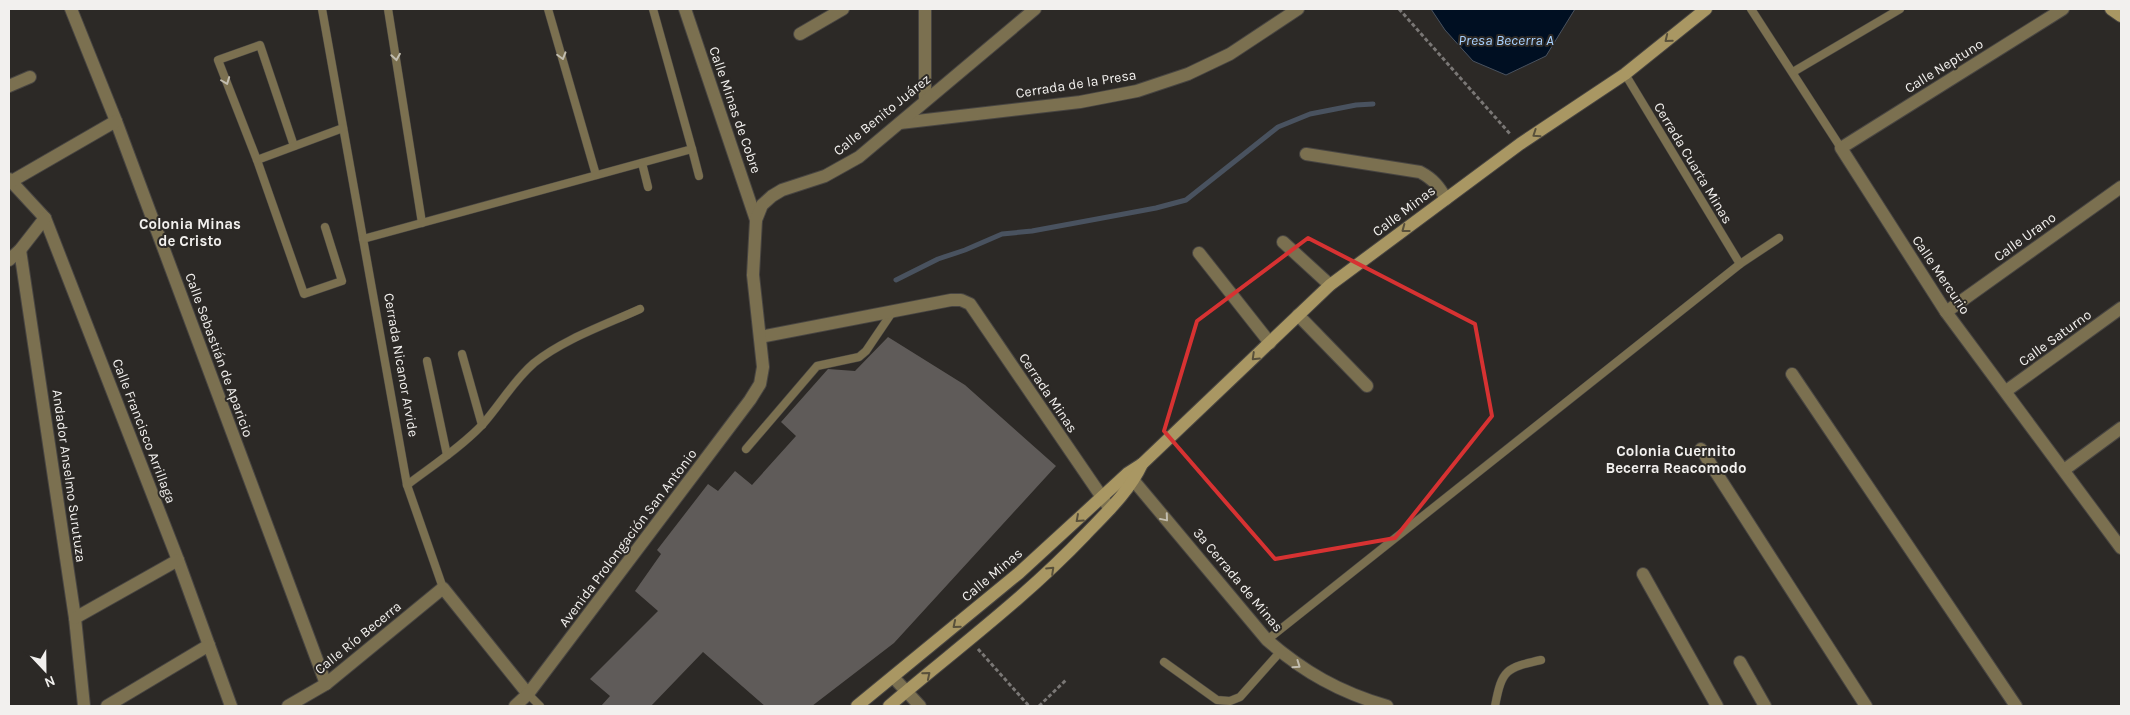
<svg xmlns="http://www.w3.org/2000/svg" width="2130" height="715" viewBox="0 0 2130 715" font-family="Karla,sans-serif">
<rect width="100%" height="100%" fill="#2c2926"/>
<polygon fill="#000f22" stroke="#49525f" points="1431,9 1575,9 1546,56 1506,75 1473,61 1445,30"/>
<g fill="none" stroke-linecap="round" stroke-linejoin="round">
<polyline stroke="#49525f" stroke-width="5" points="896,280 938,259 965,250 1002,234 1032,231 1097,219 1156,208 1186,200 1278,127 1310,114 1356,105 1373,104"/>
</g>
<polygon fill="#5f5b59" points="888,337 965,385 1056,466 894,643 812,706 765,706 703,652 651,706 601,706 610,696 590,679 658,611 635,591 661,554 657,550 708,484 718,491 735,471 752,485 796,436 781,422 828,369 855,371"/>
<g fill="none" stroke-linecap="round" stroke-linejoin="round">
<defs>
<g id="lane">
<polyline points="322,9 407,485 443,588"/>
<polyline points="388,9 422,223"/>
<polyline points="548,9 596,175"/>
<polyline points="1751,9 1841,148"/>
<polyline points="1793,72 1900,9"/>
<polyline points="1625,74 1740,264"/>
<polyline points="294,146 260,45 218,60 257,160 304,294 342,281 325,227"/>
<polyline points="692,149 699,176"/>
<polyline points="257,160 343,128"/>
<polyline points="642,163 648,187"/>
<polyline points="363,239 692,149 653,9"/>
<polyline points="462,354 482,425"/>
<polyline points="427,361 447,455"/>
<polyline points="746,449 817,366 859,357 866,351 893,311"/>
<path d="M 407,485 C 432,466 460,448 482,425 C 500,405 513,381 534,363 C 564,339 605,325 640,309"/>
<polyline points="1267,640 1740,264 1779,238"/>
<polyline points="1164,662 1217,700 1230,701 1240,697 1280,652"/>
<polyline points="528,694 540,706"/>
<path d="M 1495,706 C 1502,669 1506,668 1541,660"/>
</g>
<g id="street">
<polyline points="71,9 116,121 326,684"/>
<polyline points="685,9 756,220"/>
<polyline points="2063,9 1841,148 1946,312 2121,548"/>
<polyline points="800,34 843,9"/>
<polyline points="9,86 30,77"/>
<polyline points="925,100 925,9"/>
<polyline points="900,123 1080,102 1137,91 1188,74 1230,54 1298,9"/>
<path d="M 1306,154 L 1420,172 C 1433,179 1439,186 1446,199"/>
<polyline points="9,179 45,218 178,560 231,706"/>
<polyline points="12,181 116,121"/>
<polyline points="1283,242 1330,285"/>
<polyline points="20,250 75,618 84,706"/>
<polyline points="1199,253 1270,343"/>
<polyline points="9,260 20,250 45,218"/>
<polyline points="1946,312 2121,187"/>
<polyline points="1298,315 1367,386"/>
<polyline points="760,337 951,300 961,300 970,304 1110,509"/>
<polyline points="1792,374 2016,706"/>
<polyline points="2006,391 2121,308"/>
<polyline points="1701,449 1866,706"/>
<polyline points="2064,470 2121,428"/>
<path d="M 1134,481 L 1267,640 C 1304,672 1339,692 1387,706"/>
<polyline points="1643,574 1717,706"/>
<polyline points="75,618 178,560"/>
<polyline points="1740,662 1765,706"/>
<polyline points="893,677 920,706"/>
<polyline points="107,706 209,645"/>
<polyline points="288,706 326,684 443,588 528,694"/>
<polyline points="515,706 528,694 750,400 760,384 763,367 753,275 756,220 762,205 772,196 782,190 825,176 859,157 1035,9"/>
</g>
<g id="secondary">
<polyline points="2111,9 2121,16"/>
<polyline points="857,706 1019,573 1128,473 1142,464 1330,285 1520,144 1625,74 1706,9"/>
<path d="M 889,706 C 955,650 1025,598 1085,535 C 1106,513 1129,492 1142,464"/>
</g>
</defs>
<use href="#lane" stroke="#484542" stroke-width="9"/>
<use href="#street" stroke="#484542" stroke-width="14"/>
<use href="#secondary" stroke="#484542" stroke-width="14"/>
<g stroke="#7a7775" stroke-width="3" stroke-dasharray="4 2.5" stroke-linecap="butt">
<polyline points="1399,9 1511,135"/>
<polyline points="978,649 1029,706"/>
<polyline points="1039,706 1066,680"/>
</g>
<use href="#lane" stroke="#7b7050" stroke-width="8"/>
<use href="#street" stroke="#7b7050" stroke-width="12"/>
<use href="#secondary" stroke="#a99763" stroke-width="12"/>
</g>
<defs><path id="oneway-chevron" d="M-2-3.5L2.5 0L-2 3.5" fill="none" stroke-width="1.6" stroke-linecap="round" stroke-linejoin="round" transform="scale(1.25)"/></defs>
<g stroke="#58503b">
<use href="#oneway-chevron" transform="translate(1668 39) rotate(141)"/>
<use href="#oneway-chevron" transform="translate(1536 134) rotate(146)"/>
<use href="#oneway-chevron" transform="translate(1405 229) rotate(143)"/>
<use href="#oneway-chevron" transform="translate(1255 357) rotate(136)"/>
<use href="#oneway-chevron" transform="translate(1079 519) rotate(138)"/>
<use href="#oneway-chevron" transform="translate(1051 570) rotate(-43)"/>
<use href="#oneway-chevron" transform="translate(956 625) rotate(140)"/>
<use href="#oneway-chevron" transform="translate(927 675) rotate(-40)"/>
</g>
<g stroke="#c2bdaf">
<use href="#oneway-chevron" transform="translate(562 56) rotate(74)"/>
<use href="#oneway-chevron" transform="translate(396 57) rotate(81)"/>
<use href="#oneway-chevron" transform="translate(226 81) rotate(69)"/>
<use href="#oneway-chevron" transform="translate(1165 518) rotate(50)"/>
<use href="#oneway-chevron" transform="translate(1297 665) rotate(35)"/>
</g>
<path fill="none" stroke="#d73232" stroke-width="4" stroke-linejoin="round" d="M 1308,238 L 1475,324 L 1492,416 L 1395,538 L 1275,559 L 1164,431 L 1197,321 Z"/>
<g text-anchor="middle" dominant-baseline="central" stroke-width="4" stroke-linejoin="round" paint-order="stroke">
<g font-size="14" fill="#f2f0ee" stroke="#2c2926">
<text transform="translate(1944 66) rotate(-32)">Calle Neptuno</text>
<text transform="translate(1076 84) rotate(-9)">Cerrada de la Presa</text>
<text transform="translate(735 110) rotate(71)">Calle Minas de Cobre</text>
<text transform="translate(882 115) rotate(-39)">Calle Benito Juárez</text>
<text transform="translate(1693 163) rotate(59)">Cerrada Cuarta Minas</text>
<text transform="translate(1404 211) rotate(-37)">Calle Minas</text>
<text transform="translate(2025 237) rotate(-36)">Calle Urano</text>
<text transform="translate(1941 275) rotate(56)">Calle Mercurio</text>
<text transform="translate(2055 338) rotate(-36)">Calle Saturno</text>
<text transform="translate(219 355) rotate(70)">Calle Sebastián de Aparicio</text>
<text transform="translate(401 365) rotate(80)">Cerrada Nicanor Arvide</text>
<text transform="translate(1048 393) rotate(56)">Cerrada Minas</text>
<text transform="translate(144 431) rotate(69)">Calle Francisco Arrillaga</text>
<text transform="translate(69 476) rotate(82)">Andador Anselmo Surutuza</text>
<text transform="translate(628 538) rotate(-53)">Avenida Prolongación San Antonio</text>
<text transform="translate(992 575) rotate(-40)">Calle Minas</text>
<text transform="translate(1238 580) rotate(50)">3ª Cerrada de Minas</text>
<text transform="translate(358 638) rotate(-39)">Calle Río Becerra</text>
</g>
<g font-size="15" font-style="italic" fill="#a7d0fe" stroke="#2c2926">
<text x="1506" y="40">Presa Becerra A</text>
</g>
<g font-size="15" font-weight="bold" fill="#f2f0ee" stroke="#2c2926">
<text x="190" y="224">Colonia Minas<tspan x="190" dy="17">de Cristo</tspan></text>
<text x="1676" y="451">Colonia Cuernito<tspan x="1676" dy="17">Becerra Reacomodo</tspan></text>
</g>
</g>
<rect width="2130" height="715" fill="none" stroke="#f2f0ee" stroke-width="20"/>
<g transform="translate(45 670) rotate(158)" stroke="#2c2926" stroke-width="4" paint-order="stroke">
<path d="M0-4L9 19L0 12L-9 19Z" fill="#f2f0ee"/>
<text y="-8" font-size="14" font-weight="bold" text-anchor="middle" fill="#f2f0ee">N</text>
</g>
</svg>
